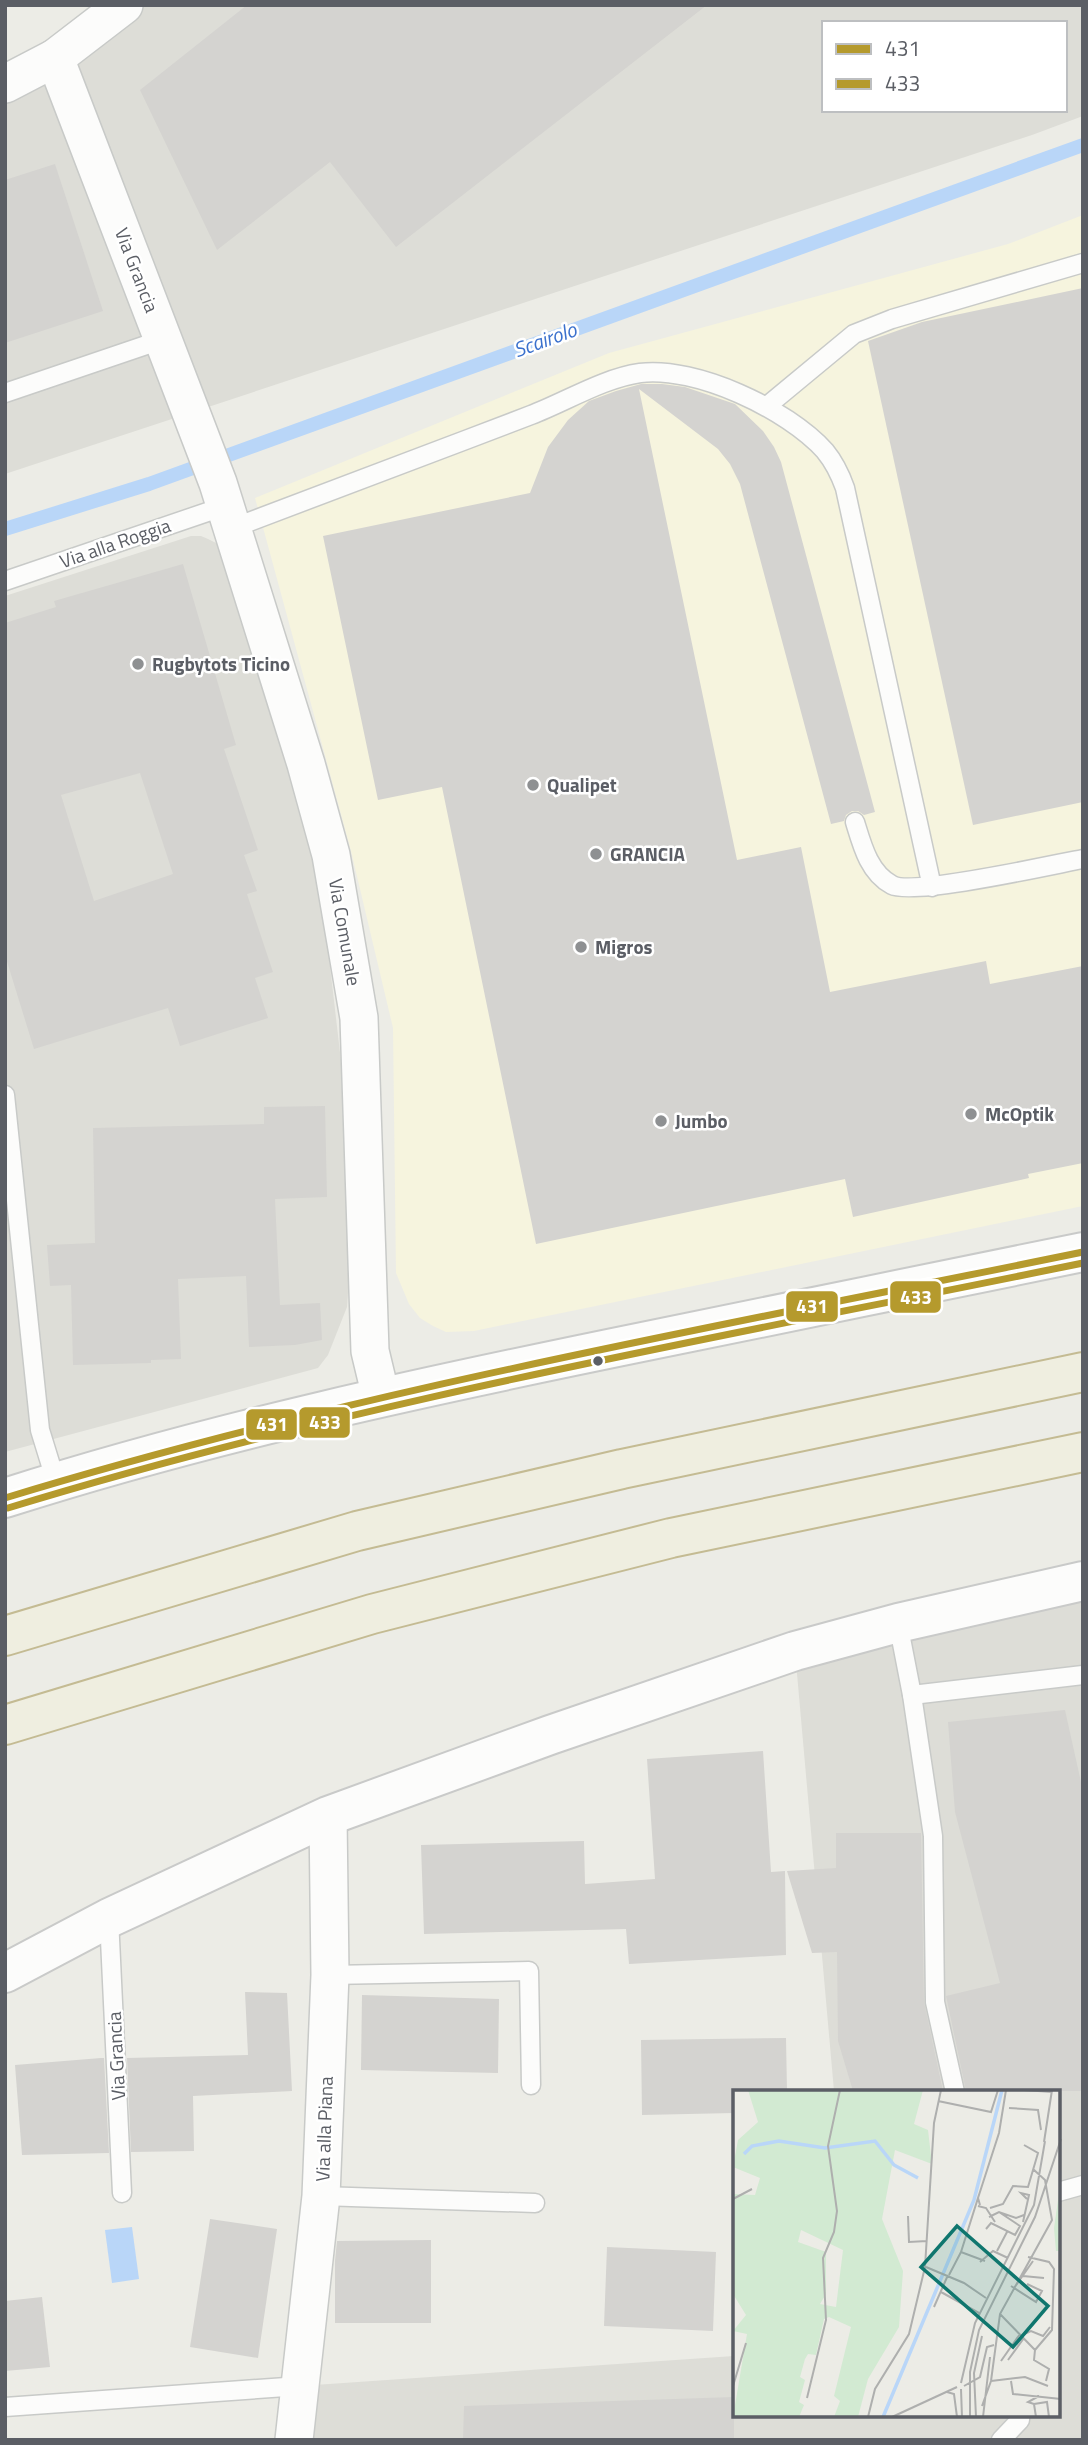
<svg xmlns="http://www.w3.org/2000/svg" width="1088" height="2445" viewBox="0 0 1088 2445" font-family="'Titillium Web',sans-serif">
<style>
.commercial{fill:#f6f4de}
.industrial{fill:#ddddd7;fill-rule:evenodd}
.water{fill:#b9d6f8}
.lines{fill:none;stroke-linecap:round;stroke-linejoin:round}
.stream{stroke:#b9d6f8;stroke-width:14}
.building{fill:#d4d3d0;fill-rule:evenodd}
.lane-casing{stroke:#c8cac8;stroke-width:21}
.street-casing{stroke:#c8cac8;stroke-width:40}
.secondary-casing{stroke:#c9cac9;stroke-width:42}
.highway-casing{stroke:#c4bb93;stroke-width:42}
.lane{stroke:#fcfcfb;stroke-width:18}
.street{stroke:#fcfcfb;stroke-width:37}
.secondary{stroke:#fcfcfb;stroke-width:38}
.highway{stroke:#efeee0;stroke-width:38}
.bus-1-casing{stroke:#fff;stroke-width:12}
.bus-2-casing{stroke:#fff;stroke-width:12}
.bus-1{stroke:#b59a2d;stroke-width:7}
.bus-2{stroke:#b59a2d;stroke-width:7}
.poi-dot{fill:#8e9092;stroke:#fff;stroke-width:2.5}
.bus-dot{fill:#5b5e65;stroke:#fff;stroke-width:2.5}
.labels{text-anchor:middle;stroke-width:5;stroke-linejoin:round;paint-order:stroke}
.street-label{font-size:19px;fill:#5b5e65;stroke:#fff}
.poi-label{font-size:19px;font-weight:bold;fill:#5b5e65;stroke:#fff;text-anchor:start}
.water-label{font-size:21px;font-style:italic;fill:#3b71cd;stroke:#fff}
.inset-river{fill:none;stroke:#b9d6f8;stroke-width:3.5}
.inset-road{fill:none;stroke:#aeafae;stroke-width:2}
.view{fill:#0f766e;fill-opacity:0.15;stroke:#0f766e;stroke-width:3.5}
.inset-edge{fill:none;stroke:#5b5e65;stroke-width:3.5}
.line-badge{stroke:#fff;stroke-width:2.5}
.badge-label{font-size:19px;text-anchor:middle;font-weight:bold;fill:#fff}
</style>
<rect width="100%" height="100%" fill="#ecece6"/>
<path class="commercial" d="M1083,215v991l-609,125 -28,1 -13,-6 -13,-8 -11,-14 -13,-31 -3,-245 -42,-177 -96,-353 354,-145 399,-109z"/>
<g class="industrial">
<path d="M124,5h959v111l-51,19 -1027,339v-390zM824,23h241v87h-241z"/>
<path d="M191,536h10l7,3 8,4 7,10 95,310 23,198 8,219 -2,27 -19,48 -10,13 -313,84v-856z"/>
<path d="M1083,1581v859h-789l6,-54 434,-30v59h324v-323l-224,-1 -39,-440z"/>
</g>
<path class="water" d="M132,2227l7,52 -27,4 -7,-53z"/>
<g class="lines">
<path class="stream" d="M5,529l144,-45 934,-339"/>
</g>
<g class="building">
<path d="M247,5h460l-311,242 -66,-85 -113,88 -77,-160z"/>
<path d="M55,164l48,147 -98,32v-163z"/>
<path d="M1083,288v514l-110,23 -105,-484 54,-19z"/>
<path d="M641,384h21l23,3 50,17 28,27 11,16 7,15 94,350 -11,3 -6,-4h-6l-6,4 -2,6 -13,3 -91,-340 -10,-20 -12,-15 -79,-60 98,471 64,-13 29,145 156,-31 4,23 93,-18v197l-55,11 1,4 -176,39 -8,-38 -309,65 -94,-457 -64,13 -55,-264 207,-43 18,-46 20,-27 21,-19 27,-10z"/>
<path d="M183,564l53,181 -12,4 34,101 -14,5 13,36 -10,3 26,78 -18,6 13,40 -88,28 -12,-38 -134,41 -29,-94v-332l51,-16 -2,-6zM140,773l33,101 -79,27 -33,-106z"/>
<path d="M325,1106l2,91 -52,2 5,106 40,-2 2,37 -27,5 -46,2 -3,-71 -68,3 3,80 -30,1v3l-78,2 -2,-80 -21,1 -3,-41 48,-2 -2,-115 171,-4v-17z"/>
<path d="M1065,1710l18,81v300h-117l-20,-95 54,-13 -45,-171 -7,-90z"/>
<path d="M763,1751l8,121 14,-1 1,84 -157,9 -3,-35 -202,5 -3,-89 163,-4 1,43 70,-5 -8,-120z"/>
<path d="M836,1833h85l3,169 19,89h-90l-15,-50 -1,-89 -25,1 -25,-82 49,-3z"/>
<path d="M245,1992l42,1 5,98 -99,5 1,55 -63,1 -4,-94 121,-3z"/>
<path d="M362,1995l137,4 -1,74 -137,-3z"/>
<path d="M786,2038l1,53h-53v22l-92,2 -1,-75z"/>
<path d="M101,2058h3l5,95 -87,2 -7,-90z"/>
<path d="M210,2219l67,10 -19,129 -68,-11z"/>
<path d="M431,2240v83h-96v-62l2,-20z"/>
<path d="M607,2247l109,5 -3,79 -109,-5z"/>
<path d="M42,2297l8,70 -45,4v-70z"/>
<path d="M734,2397v43h-271l1,-34z"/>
</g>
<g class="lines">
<defs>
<g id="lane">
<path d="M5,393l159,-54"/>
<path d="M767,406l87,-72 38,-15 191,-56"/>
<path d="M233,528c100,-38 199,-75 298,-113 34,-13 73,-37 109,-42 56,-7 147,36 185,78 9,11 15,23 20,37l87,399"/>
<path d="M5,581l220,-75"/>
<path d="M855,822c7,23 14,51 37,63 21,11 159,-20 191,-26"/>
<path d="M5,1095l35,335 16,52"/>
<path d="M898,1623l14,72 21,141 2,166 20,90"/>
<path d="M912,1695l171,-20"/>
<path d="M109,1918l13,275"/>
<path d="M330,1975l199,-4 2,114"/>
<path d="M1058,2192l25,-7"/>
<path d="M321,2196l214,7"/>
<path d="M5,2407l295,-21"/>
<path d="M1001,2440l19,-20v-5"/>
</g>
<g id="street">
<path d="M55,58l163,425 88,281 25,91 28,163 11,333 11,46"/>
<path d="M5,84l50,-26 69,-53"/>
<path d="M294,2440l27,-244 9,-221 -2,-159"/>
</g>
<g id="secondary">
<path d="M5,1498c210,-67 426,-113 642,-157 145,-30 291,-59 436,-89"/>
<path d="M5,1973l104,-55 219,-102 222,-81 245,-84 103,-28 185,-42"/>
</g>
<g id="highway">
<path d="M5,1636l352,-105 265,-62 461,-97"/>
<path d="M5,1725l367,-111 299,-76 412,-86"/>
</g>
</defs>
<use href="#lane" class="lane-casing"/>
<use href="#street" class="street-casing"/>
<use href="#secondary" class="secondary-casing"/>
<use href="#highway" class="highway-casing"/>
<use href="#lane" class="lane"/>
<use href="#street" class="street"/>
<use href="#secondary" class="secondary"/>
<use href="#highway" class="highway"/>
<defs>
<path id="bus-1" d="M5,1498c353,-108 717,-172 1078,-246"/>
<path id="bus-2" d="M8,1508c352,-108 715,-171 1075,-245"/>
</defs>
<use href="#bus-1" class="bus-1-casing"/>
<use href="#bus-2" class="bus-2-casing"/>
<use href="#bus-1" class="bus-1"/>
<use href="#bus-2" class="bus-2"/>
</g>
<g class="poi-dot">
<circle cx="138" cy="664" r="7"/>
<circle cx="533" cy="785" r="7"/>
<circle cx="596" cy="854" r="7"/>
<circle cx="581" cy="947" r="7"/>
<circle cx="971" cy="1114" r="7"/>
<circle cx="661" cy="1121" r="7"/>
</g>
<circle class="bus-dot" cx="598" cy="1361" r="6"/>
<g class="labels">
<g class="street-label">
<text transform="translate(137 270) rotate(69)" y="7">Via Grancia</text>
<text transform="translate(115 543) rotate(-19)" y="7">Via alla Roggia</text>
<text transform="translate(345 932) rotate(80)" y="7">Via Comunale</text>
<text transform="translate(116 2056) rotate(-93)" y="7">Via Grancia</text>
<text transform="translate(324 2129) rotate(-88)" y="7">Via alla Piana</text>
</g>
<g class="poi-label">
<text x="152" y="671">Rugbytots Ticino</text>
<text x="547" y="792">Qualipet</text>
<text x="610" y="861">GRANCIA</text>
<text x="595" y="954">Migros</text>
<text x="985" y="1121">McOptik</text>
<text x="675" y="1128">Jumbo</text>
</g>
<g class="water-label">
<text transform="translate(545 340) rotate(-20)" y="7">Scairolo</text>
</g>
</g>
<g transform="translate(733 2090)">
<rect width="327" height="327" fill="#ecece6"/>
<path d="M15,0h175l-9,34 14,6 4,34 -37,-14 -13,69 21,52 -4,56 -31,52 -10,38h-24l6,-16 -6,-5 17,-69 -22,-10 -5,2 -8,36 -8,-1 -3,5 -5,18 5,3 -6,22 5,3 -5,12h-66l14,-83 -14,-3 13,-16 -13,-21v-100l22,1 5,-17 -27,-11 5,-27 20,-18zM68,140l42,20 -7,57 -16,-3 6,-10v-42l-28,-10zM327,96v65h-4l-2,-23z" fill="#d2ead2" fill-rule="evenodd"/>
<path class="inset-river" d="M11,64l8,-8 27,-5 46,7 50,-7 19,24 24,13M150,327l91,-217 28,-110"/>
<path class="inset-road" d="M291,0l28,2M205,11l53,11 7,-22M276,18l29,2 3,20M311,52l8,-52M245,108l21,-65 7,-43M0,109l19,-10M245,116l8,2 9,14M257,118l13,-4 10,-18 15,1 10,-34 -14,-8M175,126l1,26 18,-1M256,127l10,-5 17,6 8,-3M290,132l6,-27 -8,-2 6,6M253,139l5,-6 24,12 5,-9 -21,-14M264,161l10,-19M228,162l17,-54 2,7M295,167l21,5 5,7 -2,61 -17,20M247,172l13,-11 15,7M193,177l38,16 22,15M216,185l12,-23 24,9M290,186l21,2M278,196l25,16 6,-11 -15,-7M281,198l19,-27M208,202l38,21M201,217l14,-32M267,224l35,36M289,245l9,-4 12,5 7,-9M302,260l-1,10 15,9 -3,12M275,270l16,-22M268,271l19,-27M258,291l34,-4 23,9M278,291l2,13 48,5M228,293l14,-60 59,-118 11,-64M0,296l13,-43M231,296l16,-9 7,-30 7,-2M228,299l1,28M214,302l7,2 3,23M74,308l19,-78 -3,-62 11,-26 3,-21 -9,-65 12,-56M301,314l13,-2 2,15M249,316l9,-25 9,-67 52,-94 -7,-40 -12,-11M135,327l7,-28 34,-55 16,-67 9,-144 7,-33M159,327l65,-30M237,327v-45l9,-42 56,-113 26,-78M243,327l-2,-44 8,-37M250,327l7,-60M303,327l-2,-13 -6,-2 11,-6"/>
<path class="view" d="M224,136l91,80 -35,41 -92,-80z"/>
<rect width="327" height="327" class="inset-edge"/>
</g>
<g class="line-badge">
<rect x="889" y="1280" width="53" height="34" rx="7" fill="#b59a2d"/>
<rect x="785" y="1290" width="54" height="33" rx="7" fill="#b59a2d"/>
<rect x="298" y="1406" width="53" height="33" rx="7" fill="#b59a2d"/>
<rect x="245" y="1408" width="53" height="33" rx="7" fill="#b59a2d"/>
</g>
<g class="badge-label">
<text x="916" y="1304">433</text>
<text x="812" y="1313">431</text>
<text x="325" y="1429">433</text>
<text x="272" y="1431">431</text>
</g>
<rect width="1088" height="2445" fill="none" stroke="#5b5e65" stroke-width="14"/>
<rect x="822" y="21" width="245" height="91" fill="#ffffff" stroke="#bdbfc1" stroke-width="2"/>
<rect x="836" y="44" width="35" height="10" fill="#b59a2d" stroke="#bdbfc1" stroke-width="2"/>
<text x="885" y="56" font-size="21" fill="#5b5e65">431</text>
<rect x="836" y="79" width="35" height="10" fill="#b59a2d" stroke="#bdbfc1" stroke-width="2"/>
<text x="885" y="91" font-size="21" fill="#5b5e65">433</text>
</svg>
